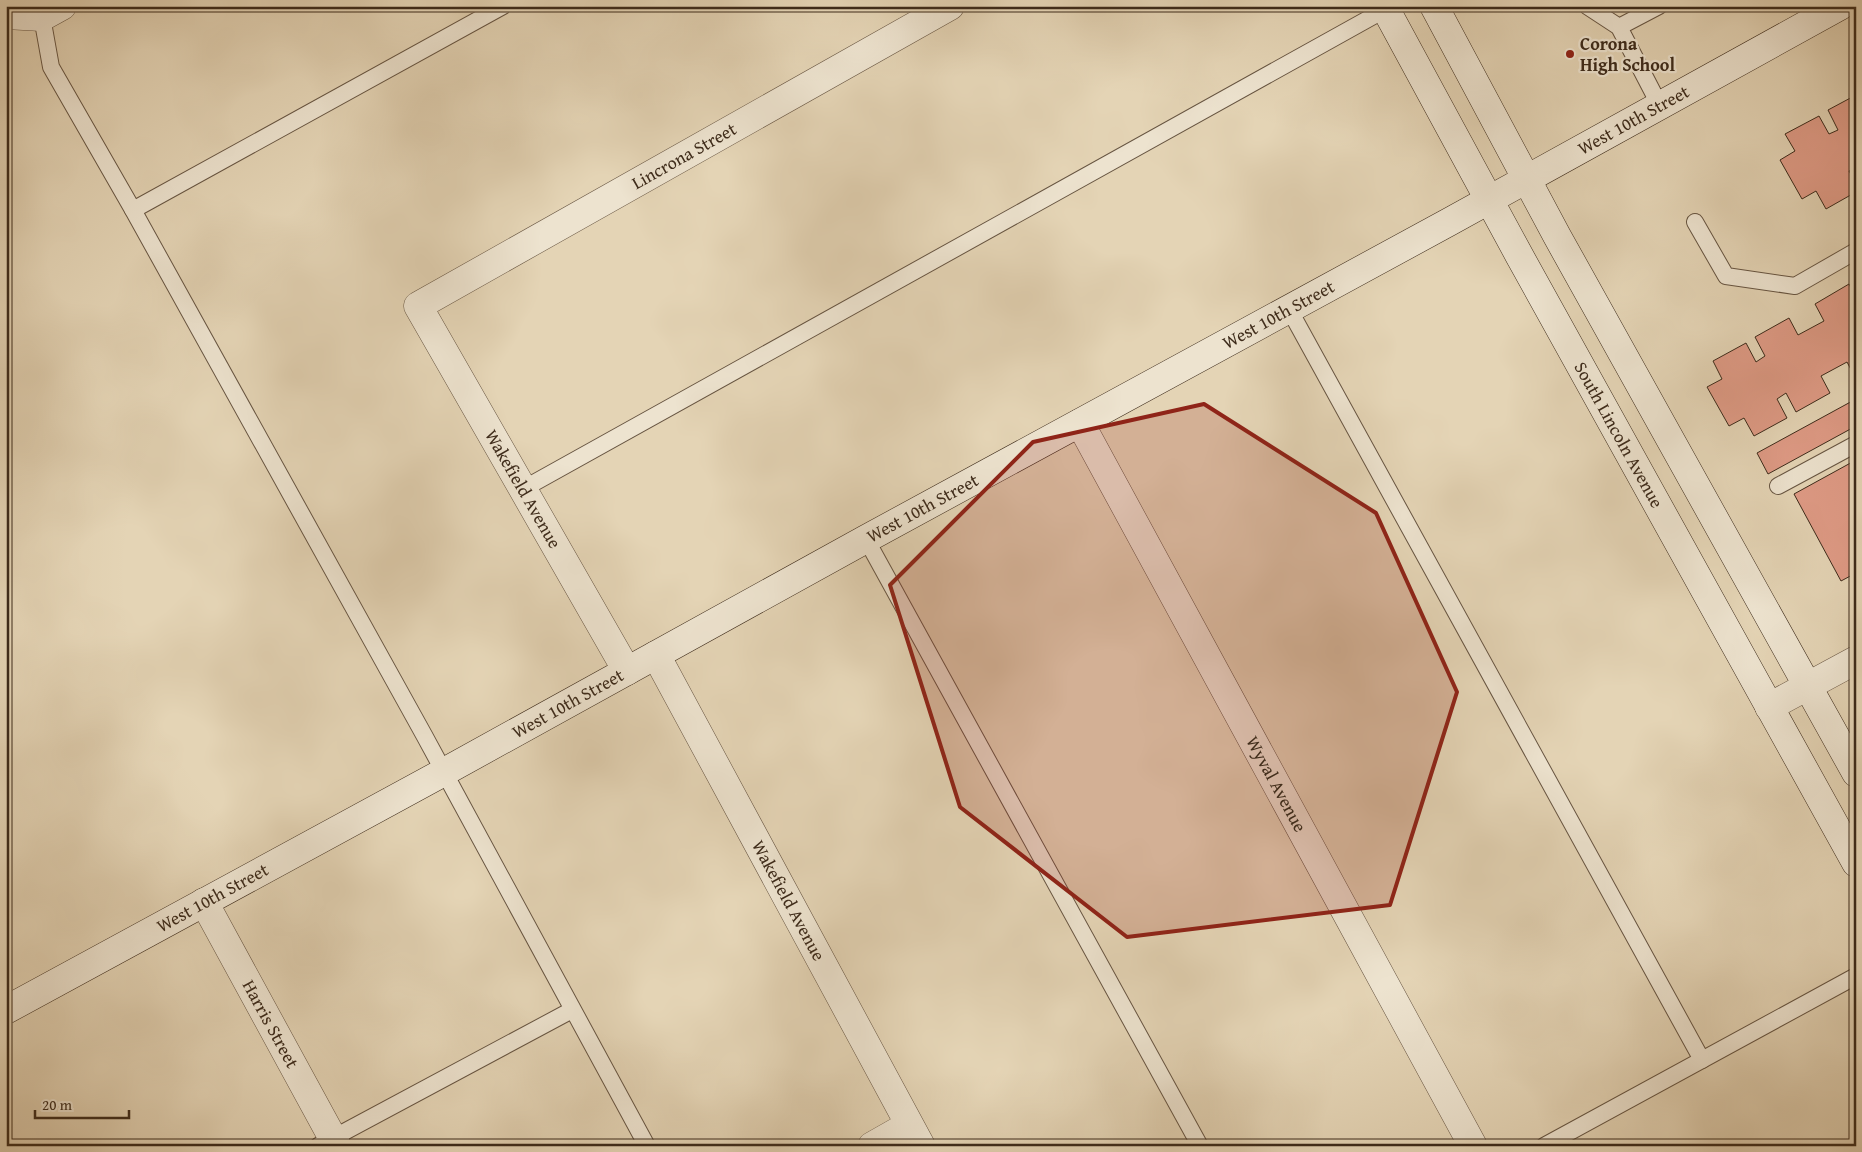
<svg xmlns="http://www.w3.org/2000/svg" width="1862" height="1152" viewBox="0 0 1862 1152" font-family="'Gentium Book Plus',serif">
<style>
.building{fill:#df9b86;stroke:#3d2b1b}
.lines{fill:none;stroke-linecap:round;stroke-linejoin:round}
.lane-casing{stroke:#675542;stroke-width:18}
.street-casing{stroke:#675542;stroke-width:29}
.secondary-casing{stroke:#3d2b1b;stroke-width:29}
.lane{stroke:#ede3cf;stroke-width:16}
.street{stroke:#ede3cf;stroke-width:28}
.secondary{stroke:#ede3cf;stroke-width:28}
.marked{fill:#8f2418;fill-opacity:0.2;stroke:#8f2418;stroke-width:4;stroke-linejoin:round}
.poi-dot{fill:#8f2418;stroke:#ede3cf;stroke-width:2}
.labels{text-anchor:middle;stroke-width:4.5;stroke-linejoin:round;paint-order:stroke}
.poi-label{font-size:18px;font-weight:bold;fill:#3d2b1b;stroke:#ede3cf;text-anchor:start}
.street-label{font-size:18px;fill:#3d2b1b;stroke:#ede3cf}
</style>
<rect width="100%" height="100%" fill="#e4d4b5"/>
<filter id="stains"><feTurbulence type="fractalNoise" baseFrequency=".004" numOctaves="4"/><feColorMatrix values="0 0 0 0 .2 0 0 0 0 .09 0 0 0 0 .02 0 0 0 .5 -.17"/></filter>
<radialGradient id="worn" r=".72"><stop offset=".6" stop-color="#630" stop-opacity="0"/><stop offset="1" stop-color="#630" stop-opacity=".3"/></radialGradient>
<g class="building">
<path d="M1856,95v73l-7,3 7,12v9l-30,17 -10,-18 -14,8 -22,-39 15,-9 -10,-17 34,-18 10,18 9,-4 -10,-20z"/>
<path d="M1849,284l7,13v82l-9,-17 -26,14 9,17 -34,19 -10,-19 -9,6 10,19 -33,18 -10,-18 -15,8 -22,-39 15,-8 -9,-18 33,-18 10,19 9,-6 -10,-19 34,-19 9,17 26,-14 -9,-17z"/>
<path d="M1856,399v27l-88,48 -11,-21z"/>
<path d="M1856,460v113l-15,8 -47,-87z"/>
</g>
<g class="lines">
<defs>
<g id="lane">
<path d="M1587,6l32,21 41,79"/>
<path d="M42,17l9,50 82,143 291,525 223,411"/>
<path d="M1619,27l40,-21"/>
<path d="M133,210l370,-204"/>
<path d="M1695,222l31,54 69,10 61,-35"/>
<path d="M1289,309l413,751"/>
<path d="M1778,486l78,-42"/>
<path d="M523,489l863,-480"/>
<path d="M866,539l334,607"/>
<path d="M318,1146l254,-136"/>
<path d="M1544,1146l312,-170"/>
</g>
<g id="street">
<path d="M6,15l36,2 20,-11"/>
<path id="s1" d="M1080,423l393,723"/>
<path id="s2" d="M656,655l265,491"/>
<path id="s3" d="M627,671l-209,-365 532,-300"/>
<path d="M1769,707l87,-47"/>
<path id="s4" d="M204,902l133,244"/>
<path d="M872,1146l37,-21"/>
</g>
<g id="secondary">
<path id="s5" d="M1384,6l135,249 337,608"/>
<path d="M1434,6l123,230 299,537"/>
<path id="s6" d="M6,1010l438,-238 422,-233 583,-317 391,-216"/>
</g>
</defs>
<use href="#lane" class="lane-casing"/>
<use href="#street" class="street-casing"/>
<use href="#secondary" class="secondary-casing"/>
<use href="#lane" class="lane"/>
<use href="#street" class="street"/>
<use href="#secondary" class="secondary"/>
</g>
<path class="marked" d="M1204,404l172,109 81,179 -67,213 -263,32 -167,-130 -70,-222 143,-143z"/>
<circle class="poi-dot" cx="1570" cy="54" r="5"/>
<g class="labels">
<g class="poi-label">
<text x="1580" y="50">Corona<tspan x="1580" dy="21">High School</tspan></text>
</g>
<g class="street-label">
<text dy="6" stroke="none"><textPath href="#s6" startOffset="1855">West 10th Street</textPath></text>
<text dy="6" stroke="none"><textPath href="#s3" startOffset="726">Lincrona Street</textPath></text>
<text dy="6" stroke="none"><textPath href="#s6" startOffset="1450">West 10th Street</textPath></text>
<text dy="6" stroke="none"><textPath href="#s5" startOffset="489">South Lincoln Avenue</textPath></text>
<text transform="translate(523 489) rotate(60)" y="6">Wakefield Avenue</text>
<text dy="6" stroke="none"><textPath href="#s6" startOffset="1045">West 10th Street</textPath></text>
<text dy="6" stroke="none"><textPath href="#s6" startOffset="640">West 10th Street</textPath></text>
<text dy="6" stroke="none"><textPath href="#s1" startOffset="411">Wyval Avenue</textPath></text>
<text dy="6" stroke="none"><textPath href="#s6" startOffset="235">West 10th Street</textPath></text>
<text dy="6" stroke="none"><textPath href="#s2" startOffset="279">Wakefield Avenue</textPath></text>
<text dy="6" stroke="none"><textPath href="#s4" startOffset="139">Harris Street</textPath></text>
</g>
</g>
<rect width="1862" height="1152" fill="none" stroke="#e4d4b5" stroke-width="25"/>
<rect x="8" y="8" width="1847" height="1137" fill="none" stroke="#3d2b1b" stroke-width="2.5"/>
<rect x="12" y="12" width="1837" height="1127" fill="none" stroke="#3d2b1b"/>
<path d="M35 1110v8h94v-8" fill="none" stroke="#3d2b1b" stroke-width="2.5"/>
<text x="42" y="1110" font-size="15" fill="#3d2b1b" stroke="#ede3cf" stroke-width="4" paint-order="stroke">20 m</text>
<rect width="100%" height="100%" filter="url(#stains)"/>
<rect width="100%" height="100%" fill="url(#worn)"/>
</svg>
